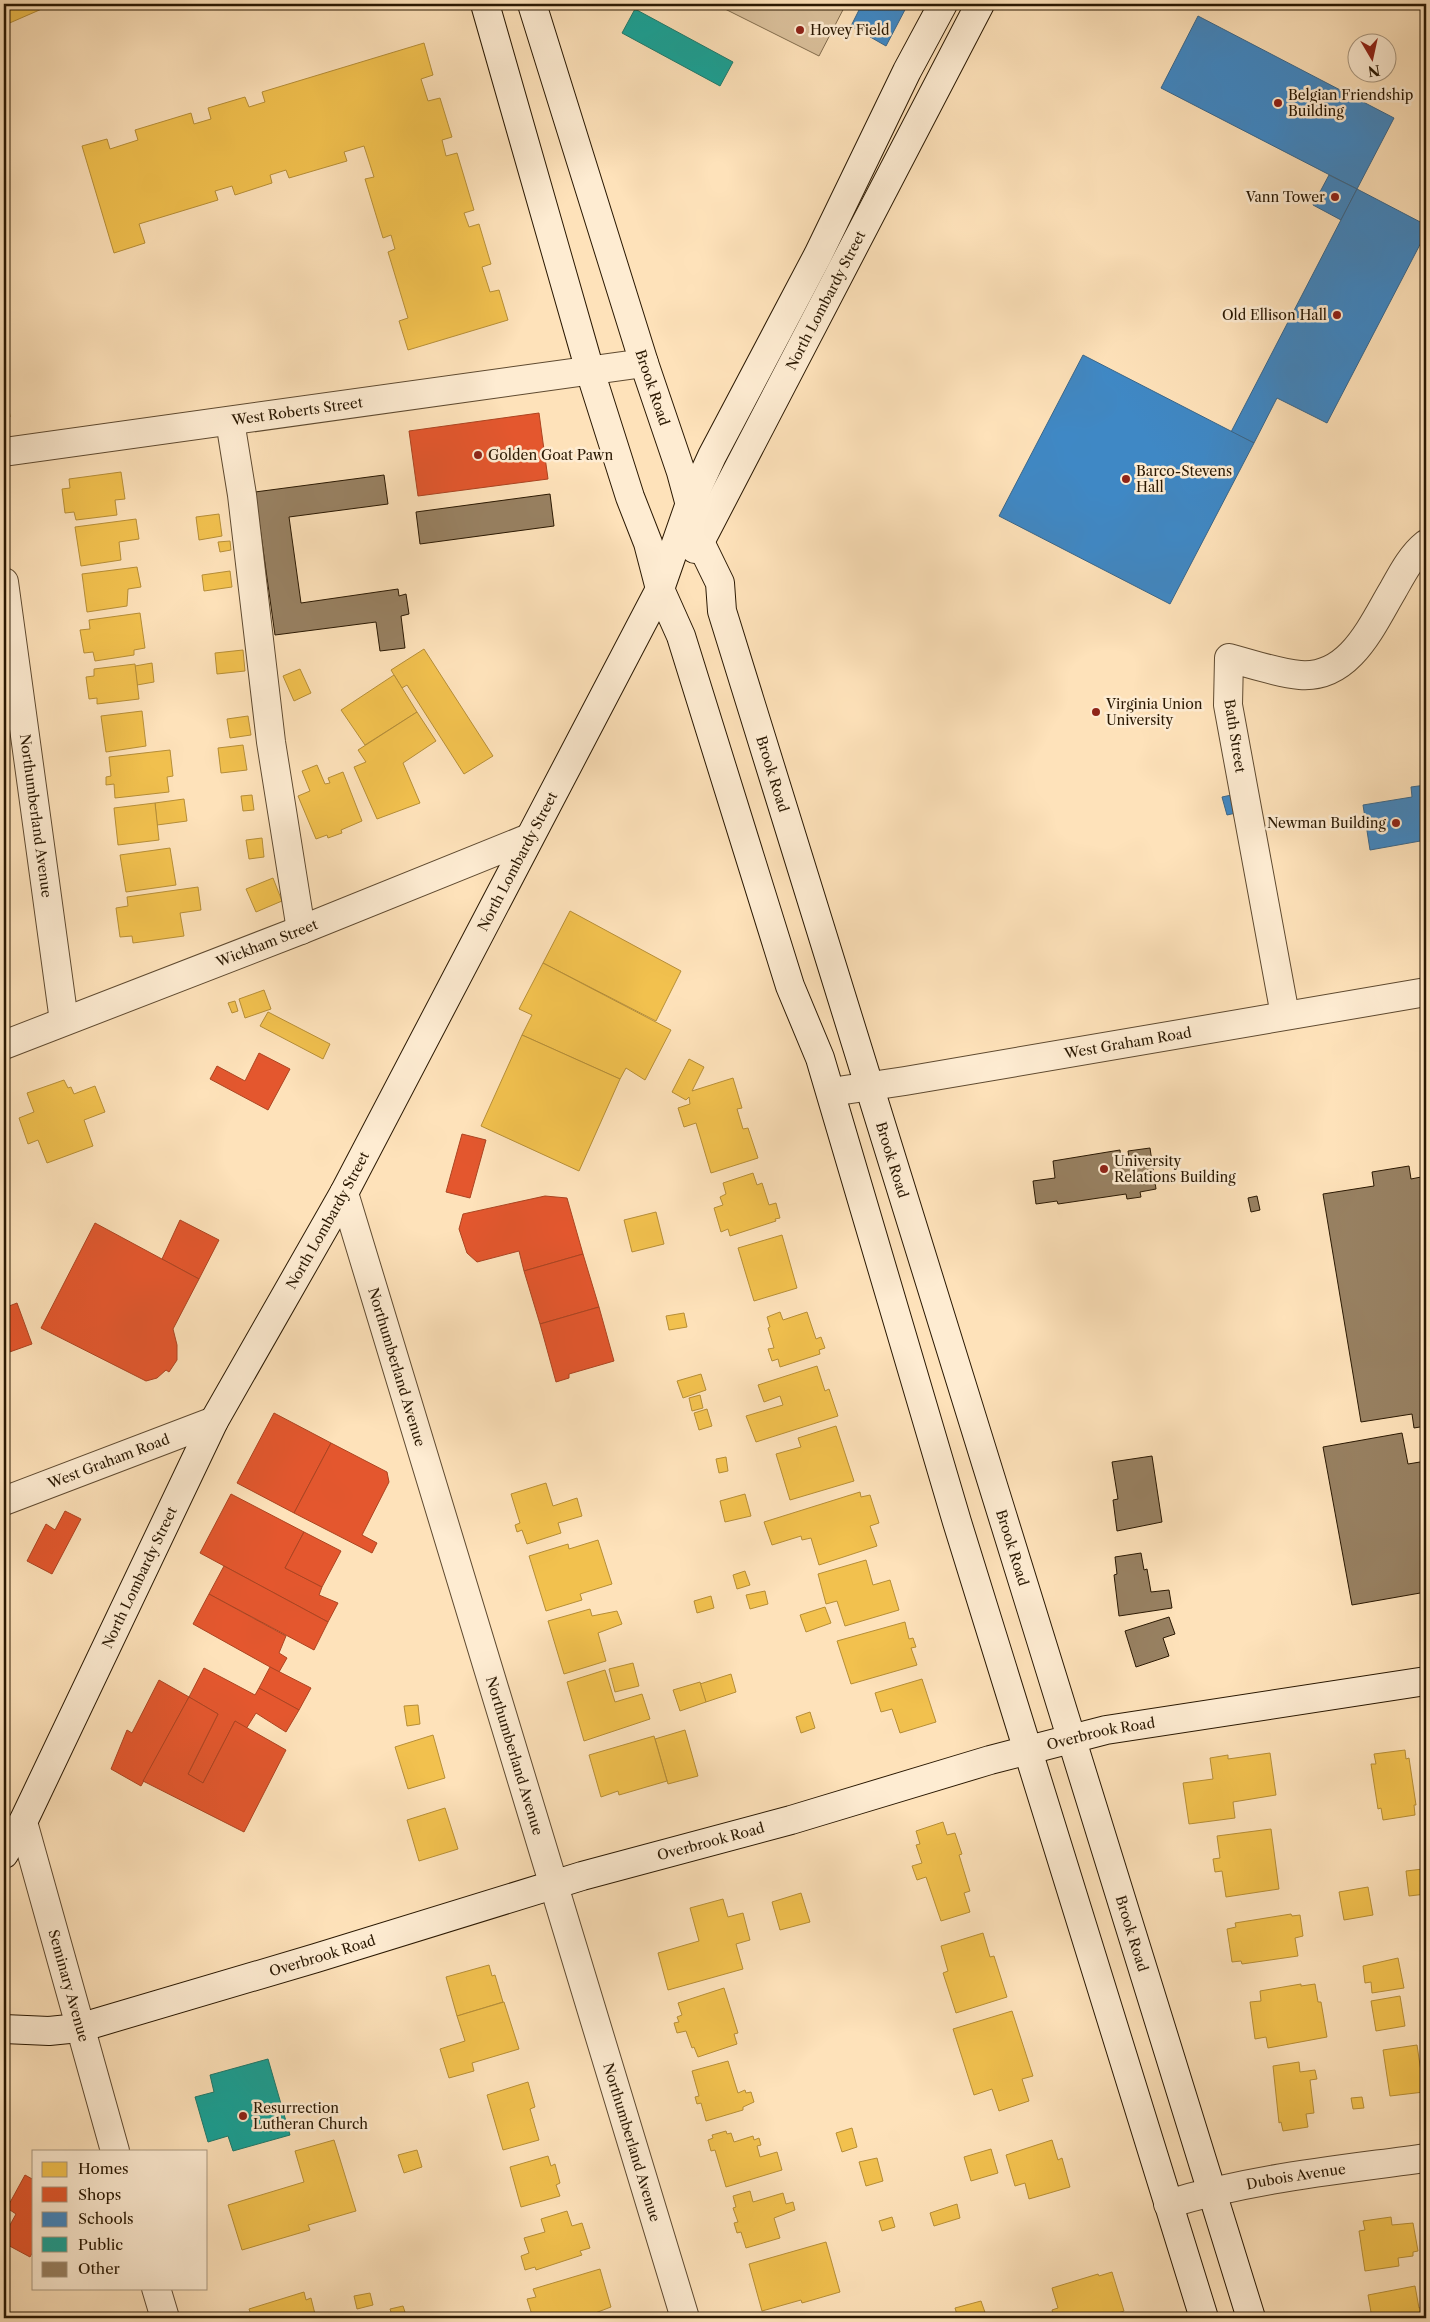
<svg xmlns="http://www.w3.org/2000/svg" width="1430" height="2322" viewBox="0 0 1430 2322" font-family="'Libre Caslon Text',serif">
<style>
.green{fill:#dac09b;stroke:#826c4e}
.homes{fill:#f2c14e;stroke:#b68e37}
.shops{fill:#e4572e;stroke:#ac4421}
.schools{fill:#3f88c5;stroke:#39668a}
.public{fill:#17a398;stroke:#1d796b}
.building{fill:#988162;stroke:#2a1802}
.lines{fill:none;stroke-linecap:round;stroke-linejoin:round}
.street-casing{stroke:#5f4a30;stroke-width:30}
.secondary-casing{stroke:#2a1802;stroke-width:30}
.street{stroke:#feecd2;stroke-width:28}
.secondary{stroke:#feecd2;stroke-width:28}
.poi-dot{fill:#8f2418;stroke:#feecd2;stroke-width:2}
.labels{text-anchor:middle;stroke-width:5;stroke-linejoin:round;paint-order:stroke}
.poi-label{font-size:14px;fill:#2a1802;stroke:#feecd2;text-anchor:start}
.street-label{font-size:14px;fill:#2a1802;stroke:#feecd2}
</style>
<rect width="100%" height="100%" fill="#fee2ba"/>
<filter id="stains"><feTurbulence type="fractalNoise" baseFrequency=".004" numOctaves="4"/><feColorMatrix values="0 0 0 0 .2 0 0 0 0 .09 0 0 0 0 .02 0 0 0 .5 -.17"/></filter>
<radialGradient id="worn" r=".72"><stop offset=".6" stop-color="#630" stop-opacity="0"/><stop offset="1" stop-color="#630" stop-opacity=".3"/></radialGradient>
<path class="green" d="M715,4h131l-27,52z"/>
<g class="homes">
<path d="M4,4h38l2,4 -39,17z"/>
<path d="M424,43l9,32 -12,4 7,22 12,-3 12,39 -10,3 4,16 11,-3 17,57 -10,3 5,14 10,-3 12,40 -9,3 8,25 9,-2 9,30 -100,30 -9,-29 9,-3 -20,-66 7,-3 -4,-14 -8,3 -18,-59 9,-2 -10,-31 -20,6 3,9 -58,17 -3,-8 -16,5 2,8 -37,12 -3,-9 -17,5 3,9 -79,24 6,19 -31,10 -32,-107 25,-7 3,10 28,-9 -3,-10 56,-17 3,11 17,-5 -3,-11 37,-11 4,10 16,-5 -3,-10z"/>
<path d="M4,393h3l3,24h-6z"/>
<path d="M121,472l4,27 -10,1 2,15 -41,5 -2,-8 -9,1 -3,-24 8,-1 -1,-9z"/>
<path d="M219,514l3,22 -23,4 -3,-23z"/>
<path d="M136,519l3,20 -20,3 2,18 -40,6 -6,-39z"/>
<path d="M230,541l1,9 -11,2 -2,-10z"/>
<path d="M137,567l4,20 -13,2 -1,17 -40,6 -5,-38z"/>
<path d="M230,571l2,16 -28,4 -2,-16z"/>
<path d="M140,613l5,35 -11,2v5l-39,6 -2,-9 -9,1 -4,-23 10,-1 -1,-9z"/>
<path d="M424,649l69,107 -29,18 -57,-89 -5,3 -11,-18z"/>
<path d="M243,650l2,21 -28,3 -2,-21z"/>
<path d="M152,663l2,19 -17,3 -2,-19z"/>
<path d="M135,664l4,35 -42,5v-6l-8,1 -3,-22 8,-1v-7z"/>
<path d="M300,669l11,24 -17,8 -11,-25z"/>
<path d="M394,675l23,37 -52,33 -24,-35z"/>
<path d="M142,711l4,35 -40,6 -5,-36z"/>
<path d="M417,712l19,29 -33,22 17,40 -43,16 -23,-52 12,-5 -8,-12z"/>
<path d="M248,716l3,19 -21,3 -3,-19z"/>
<path d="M243,745l4,25 -26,3 -3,-25z"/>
<path d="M170,750l3,26 -6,1 2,15 -54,6 -1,-14 -8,1v-8l5,-1 -2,-19z"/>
<path d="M317,765l8,19 5,-1 -2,-5 15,-6 19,49 -21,9 1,3 -14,5 -1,-3 -11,4 -18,-43 12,-5 -8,-20z"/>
<path d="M252,795l2,15 -11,1 -2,-15z"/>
<path d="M184,799l3,22 -30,4 -2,-22z"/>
<path d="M155,803l4,37 -41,5 -4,-37z"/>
<path d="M262,838l2,19 -15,2 -3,-19z"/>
<path d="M170,848l6,37 -50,7 -6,-37z"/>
<path d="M273,878l9,23 -26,11 -10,-23z"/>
<path d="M198,887l3,23 -21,3 4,23 -51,7 -1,-7 -12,1 -4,-29 12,-2 -1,-9z"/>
<path d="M570,911l111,60 -25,50 -113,-58z"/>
<path d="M543,963l128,67 -26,50 -19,-12 -6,11 -98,-44 10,-20 -13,-6z"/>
<path d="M264,990l7,19 -26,9 -6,-19z"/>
<path d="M235,1001l3,10 -6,2 -4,-10z"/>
<path d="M268,1012l62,32 -7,15 -63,-33z"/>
<path d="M522,1035l98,44 -41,92 -98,-45z"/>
<path d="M689,1059l15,8 -12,24 41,-13 9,30 -5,1 6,20 5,-1 10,30 -47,15 -15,-50 -12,4 -6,-19 12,-4 -1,-7 -3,3 -14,-8z"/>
<path d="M64,1080l4,8 3,-1 3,7 21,-8 10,26 -21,8 9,26 -46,17 -9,-23 -10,4 -9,-26 15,-6 -7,-19z"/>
<path d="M753,1173l4,12 5,-2 7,22 7,-2 4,15 -5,1 1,2 -46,15 -2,-7 -7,3 -7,-24 9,-3 -3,-8 6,-3 -3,-11z"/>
<path d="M656,1212l8,32 -32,8 -8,-32z"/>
<path d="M782,1235l15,53 -43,13 -16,-53z"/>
<path d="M780,1312l3,8 24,-8 9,27 5,-2 4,11 -6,2 1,4 -40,13 -2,-8 -6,2 -4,-12 6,-1 -6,-20 2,-1 -3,-10z"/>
<path d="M684,1313l3,14 -18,3 -3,-14z"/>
<path d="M817,1366l8,25 4,-2 9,27 -82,26 -10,-26 37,-11 -3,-9 -16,6 -6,-17z"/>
<path d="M701,1374l5,16 -23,8 -6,-17z"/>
<path d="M700,1395l3,13 -11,3 -3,-13z"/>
<path d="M707,1409l5,17 -13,4 -5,-17z"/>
<path d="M836,1426l18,55 -64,19 -14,-46 25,-7 -3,-9z"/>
<path d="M726,1457l2,14 -9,2 -3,-14z"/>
<path d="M546,1483l7,23 24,-8 5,18 -24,7 3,10 -34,11 -5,-14 -5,2 -2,-7 5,-2 -9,-29z"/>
<path d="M860,1492l1,5 9,-2 9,28 -9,3 7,20 -58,19 -8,-27 -9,2 -1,-4 -29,9 -8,-23z"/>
<path d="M745,1494l6,22 -26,6 -5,-21z"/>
<path d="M598,1540l14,44 -32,10 2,6 -36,11 -17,-55 39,-12 1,5z"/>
<path d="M866,1560l7,25 17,-5 9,30 -54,16 -8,-25 -11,3 -8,-30z"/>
<path d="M745,1571l5,14 -13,4 -4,-14z"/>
<path d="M765,1591l3,13 -18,5 -4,-14z"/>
<path d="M711,1596l3,12 -17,5 -3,-12z"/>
<path d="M825,1607l6,16 -25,9 -6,-17z"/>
<path d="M590,1609l2,7 25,-5 5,13 -24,9 8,28 -42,13 -16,-53z"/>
<path d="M905,1622l4,17 4,-1 3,9 -5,1 6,17 -66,19 -14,-43z"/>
<path d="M633,1663l6,23 -24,6 -6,-23z"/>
<path d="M605,1670l10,32 27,-8 8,25 -66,22 -17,-59z"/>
<path d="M731,1674l5,18 -30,10 -6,-18z"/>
<path d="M922,1679l14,43 -36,11 -8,-24 -11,3 -6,-19z"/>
<path d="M700,1682l6,20 -26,9 -7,-21z"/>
<path d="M418,1705l2,19 -13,2 -3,-20z"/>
<path d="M810,1712l5,16 -14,5 -5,-16z"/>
<path d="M685,1730l13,46 -30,8 -13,-45z"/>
<path d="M433,1735l12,43 -37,11 -13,-42z"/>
<path d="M654,1736l13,45 -48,14 -1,-4 -17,6 -12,-42z"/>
<path d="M1405,1750l1,9 3,-1 7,47h-2l1,10 -32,5 -2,-12 -3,1 -7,-45h5l-2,-10z"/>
<path d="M1270,1753l6,42 -43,7 2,16 -46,6 -6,-41 30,-4 -3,-21 18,-3v4z"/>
<path d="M445,1808l13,41 -39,12 -12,-41z"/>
<path d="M943,1822l4,13 8,-2 7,21 -3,1 11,36 -6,2 6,19 -29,9 -15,-44 -9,3 -5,-14 10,-3 -6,-18 4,-1 -4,-13z"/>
<path d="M1271,1829l8,60 -53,8 -4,-26 -7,1 -2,-13 7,-1 -3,-22z"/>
<path d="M1423,1869l3,25 -17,2 -3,-25z"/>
<path d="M1368,1887l5,28 -29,5 -5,-28z"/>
<path d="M801,1893l9,29 -30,8 -8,-28z"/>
<path d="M723,1899l5,18 15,-4 7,27 -14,4 7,25 -75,21 -10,-37 41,-12 -9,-33z"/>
<path d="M1291,1914l1,2 8,-1 3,21 -8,2 3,18 -56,8 -1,-3 -9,1 -5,-33 9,-2 -1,-4z"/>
<path d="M983,1933l7,24 4,-1 13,41 -51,16 -13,-40 5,-2 -7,-25z"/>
<path d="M1398,1958l6,30 -32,5 -1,-11 -6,1 -2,-17z"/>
<path d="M489,1965l3,11 3,-1 8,27 -46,14 -11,-39z"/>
<path d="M1301,1984v2l14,-2 3,18h3l6,35 -59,11 -2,-11 -11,2 -5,-37 11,-1 -1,-10z"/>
<path d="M724,1988l14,45 -4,1 3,10 -39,13 -4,-10 -2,1 -6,-17 -9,2 -3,-10 5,-1 -2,-5 5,-2 -4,-12z"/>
<path d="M1400,1996l5,30 -29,5 -5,-30z"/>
<path d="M504,2002l15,47 -47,14 2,8 -25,7 -9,-29 25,-8 -8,-25z"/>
<path d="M1012,2011l21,65 -11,3 7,22 -30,10 -7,-22 -18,6 -21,-66z"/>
<path d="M1417,2045l7,47 -34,4 -7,-46z"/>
<path d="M728,2061l10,32 7,-3 1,3 5,-1 3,10 -11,5v3l-37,11 -5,-18 -4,1 -2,-7 4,-1 -7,-25z"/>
<path d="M1299,2062l1,10 15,-2 2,9 -7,1 4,33 -8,1 2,13 -25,4 -2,-9 -2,1 -6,-57z"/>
<path d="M528,2082l7,25 -5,2 9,31 -36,10 -16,-55z"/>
<path d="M1362,2097l2,11 -11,1 -2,-11z"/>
<path d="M852,2128l5,19 -15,5 -6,-19z"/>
<path d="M726,2131l1,3 4,-1 3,9 19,-6 1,4 5,-2 2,7 -4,1 3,11 17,-5 5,18 -56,17 -11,-37 -4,1 -3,-11 5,-2 -1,-3z"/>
<path d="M334,2140l22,71 -48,14 2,5 -68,20 -14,-45 76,-23 -9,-31z"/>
<path d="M1052,2140l6,20 4,-2 8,29 -41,12 -4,-16 -10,3 -9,-31z"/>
<path d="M991,2149l7,24 -27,8 -7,-24z"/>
<path d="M417,2150l5,17 -18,6 -6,-18z"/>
<path d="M548,2156l3,10 4,-2 5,19 -4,2 4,11 -39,11 -11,-40z"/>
<path d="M877,2158l6,23 -17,5 -7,-24z"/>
<path d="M750,2191l3,11 30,-9 3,11 7,-2 2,8 -21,8 6,20 -34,10 -5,-16 -4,1 -3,-10 4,-1 -5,-14 3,-1 -3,-11z"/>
<path d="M957,2204l3,14 -26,8 -4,-13z"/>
<path d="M567,2211l5,15 10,-3 8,25 -10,3 2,4 -46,15 -1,-3 -10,3 -4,-14 8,-3 -5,-15 21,-6 -4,-13z"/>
<path d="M892,2217l3,10 -13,4 -3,-10z"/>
<path d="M1391,2217l1,8 21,-2 5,28 -5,1v4l-15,2 1,8 -34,5 -6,-40 6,-1 -2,-9z"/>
<path d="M826,2242l14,50 -38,11 -1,-3 -39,11 -13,-47z"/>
<path d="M600,2269l11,38 -29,11h-49l-6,-19 9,-2 -3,-8z"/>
<path d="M1112,2272l12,39 -12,4v3h-58l-2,-8 6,-2 -6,-20 46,-14 1,2z"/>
<path d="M1415,2286l4,22 7,-1v11h-54l-4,-23z"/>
<path d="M304,2292l2,8 5,-2 5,20h-64l-3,-9z"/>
<path d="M370,2293l3,12 -16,4 -3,-13z"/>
<path d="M981,2301l6,17h-29l-3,-10z"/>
<path d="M403,2306l3,9 -13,3 -3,-9z"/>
</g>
<g class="shops">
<path d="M539,413l9,66 -130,17 -9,-65z"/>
<path d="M259,1053l31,16 -22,41 -58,-31 7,-13 28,15z"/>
<path d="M462,1134l24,6 -16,58 -24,-6z"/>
<path d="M545,1196l22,2 16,56 -59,17 -5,-20 -42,11 -10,-9 -8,-24 4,-15z"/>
<path d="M180,1220l39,20 -20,39 -37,-20z"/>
<path d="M95,1223l104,56 -26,50 4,16v15l-8,12 -3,-2 -9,8 -11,3 -105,-53z"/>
<path d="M583,1254l16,53 -59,17 -16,-53z"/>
<path d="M17,1303l15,41 -28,10v-46z"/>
<path d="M599,1307l15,54 -45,13v4l-13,4 -16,-58z"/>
<path d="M274,1413l57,30 -37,70 -57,-30z"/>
<path d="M331,1443l56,29 2,10 -27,53 15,8 -5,10 -78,-40z"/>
<path d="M231,1494l73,38 -19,36 37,19 -3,8 19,8 -10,19 -128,-69z"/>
<path d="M65,1511l16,8 -29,55 -25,-13 19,-37 9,6z"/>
<path d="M304,1532l37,19 -19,36 -37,-19z"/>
<path d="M224,1566l104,56 -14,28 -105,-56z"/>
<path d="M209,1594l77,42 -7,17 8,5 -8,14 -86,-48z"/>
<path d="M270,1667l41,21 -12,22 -40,-22z"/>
<path d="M204,1668l51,27 4,-7 40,22 -13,22 -30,-19 -10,16 -11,-8 -32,62 -15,-9 30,-60 -29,-17z"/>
<path d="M159,1680l30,17 -48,89 -30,-17 16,-39 5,3z"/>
<path d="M189,1697l29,17 -30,60 15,9 32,-62 51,29 -42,82 -101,-51z"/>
<path d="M25,2175l9,5v70l-4,7 -26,-14v-7l12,-22 -9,-6z"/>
</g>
<g class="schools">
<path d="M862,4h46l-22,42 -35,-20z"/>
<path d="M1198,16l196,102 -37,71 -196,-101z"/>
<path d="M1329,175l28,14 -16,31 -28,-15z"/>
<path d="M1357,189l69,36v8l-99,190 -50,-25 -23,45 -23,-11z"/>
<path d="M1083,355l171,88 -84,161 -171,-88z"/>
<path d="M1426,785v55l-56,10 -7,-45 49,-8 -1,-10z"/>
<path d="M1241,793l4,18 -18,4 -5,-18z"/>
</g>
<g class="public">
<path d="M635,9l98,53 -13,24 -98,-53z"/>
<path d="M268,2059l22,76 -57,16 -5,-15 -20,6 -13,-45 19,-5 -4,-17z"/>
</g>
<g class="building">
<path d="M384,475l4,29 -99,13 12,86 97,-14 1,7 7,-2 3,20 -8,2 4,32 -25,3 -4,-29 -101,13 -20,-143z"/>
<path d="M550,494l4,32 -134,18 -4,-32z"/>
<path d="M1150,1148l6,41 -16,3 1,5 -14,2 -1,-5 -68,10 -1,-3 -21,3 -3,-23 22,-3 -2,-17 67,-11 1,9 8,-1 -1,-7z"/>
<path d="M1409,1166l2,13 15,-3v250l-12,2 -2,-14 -51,8 -38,-228 51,-8 -2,-14z"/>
<path d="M1257,1196l3,14 -9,2 -3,-14z"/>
<path d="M1402,1433l6,31 18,-3v131l-74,13 -29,-158z"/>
<path d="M1152,1456l10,66 -45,9 -4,-31 5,-1 -6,-37z"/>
<path d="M1141,1553l3,17 3,-1 4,23 18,-2 3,18 -53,8 -5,-41 3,-1 -2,-17z"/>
<path d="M1169,1617l6,17 -12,4 6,18 -33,11 -11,-36z"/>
</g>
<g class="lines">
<defs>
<g id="street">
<path d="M230,421l12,74 29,247 30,188"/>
<path id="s1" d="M4,452l640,-89"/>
<path id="s2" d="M4,582l60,439"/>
<path d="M1285,1015l-57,-310 1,-47c23,6 48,15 71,17 50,4 72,-50 93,-85 9,-16 18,-34 33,-46"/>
<path id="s3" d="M4,1045l297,-115 228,-92"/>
<path id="s4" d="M831,1092l74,-11 521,-89"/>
<path id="s5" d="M344,1193l341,1125"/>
<path id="s6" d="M4,1501l210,-80"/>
<path id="s7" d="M23,1822l92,329"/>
<path id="s8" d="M1168,2204c84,-26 172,-34 258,-46"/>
<path d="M156,2288l9,30"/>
</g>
<g id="secondary">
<path d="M485,4l105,367 40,126 18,46 12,46 21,47 109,350 30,72 137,464 247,796"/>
<path id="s9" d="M532,4l112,359 37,109 19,70 20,41 2,28 529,1707"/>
<path id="s10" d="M695,549l5,-7 280,-538"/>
<path id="s11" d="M4,1854l19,-32 191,-401 130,-228 316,-604 29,-83 23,-50 106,-201 89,-184 36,-67"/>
<path id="s12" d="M4,2029l45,2 30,-3 237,-70 266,-82 209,-56 199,-60 116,-30 320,-49"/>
</g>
</defs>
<use href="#street" class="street-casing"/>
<use href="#secondary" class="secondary-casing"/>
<use href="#street" class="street"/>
<use href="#secondary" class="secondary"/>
</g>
<g class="poi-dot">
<circle cx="800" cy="30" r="5"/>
<circle cx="1278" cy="103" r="5"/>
<circle cx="1335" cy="197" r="5"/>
<circle cx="1337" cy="315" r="5"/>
<circle cx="478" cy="455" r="5"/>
<circle cx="1126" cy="479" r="5"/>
<circle cx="1096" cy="712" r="5"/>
<circle cx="1396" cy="823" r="5"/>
<circle cx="1104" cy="1169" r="5"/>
<circle cx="243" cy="2116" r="5"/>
</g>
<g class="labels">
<g class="poi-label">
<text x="810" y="35">Hovey Field</text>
<text x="1288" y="100">Belgian Friendship<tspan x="1288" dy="16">Building</tspan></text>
<text x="1325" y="202" text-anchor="end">Vann Tower</text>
<text x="1327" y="320" text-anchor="end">Old Ellison Hall</text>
<text x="488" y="460">Golden Goat Pawn</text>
<text x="1136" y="476">Barco-Stevens<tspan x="1136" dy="16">Hall</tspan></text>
<text x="1106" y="709">Virginia Union<tspan x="1106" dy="16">University</tspan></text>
<text x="1386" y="828" text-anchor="end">Newman Building</text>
<text x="1114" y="1166">University<tspan x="1114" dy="16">Relations Building</tspan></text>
<text x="253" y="2113">Resurrection<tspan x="253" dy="16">Lutheran Church</tspan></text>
</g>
<g class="street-label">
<text dy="5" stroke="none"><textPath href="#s10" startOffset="281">North Lombardy Street</textPath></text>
<text dy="5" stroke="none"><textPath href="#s9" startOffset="402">Brook Road</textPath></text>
<text dy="5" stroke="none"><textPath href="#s1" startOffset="296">West Roberts Street</textPath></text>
<text transform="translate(1235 736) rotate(81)" y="5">Bath Street</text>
<text dy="5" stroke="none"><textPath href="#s9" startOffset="808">Brook Road</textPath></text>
<text dy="5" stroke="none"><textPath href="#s2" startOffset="236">Northumberland Avenue</textPath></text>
<text dy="5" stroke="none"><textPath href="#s11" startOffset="1118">North Lombardy Street</textPath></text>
<text dy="5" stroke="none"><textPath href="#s3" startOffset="282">Wickham Street</textPath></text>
<text dy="5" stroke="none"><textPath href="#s4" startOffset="301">West Graham Road</textPath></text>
<text dy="5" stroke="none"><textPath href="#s9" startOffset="1212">Brook Road</textPath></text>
<text dy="5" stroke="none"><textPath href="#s11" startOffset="712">North Lombardy Street</textPath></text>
<text dy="5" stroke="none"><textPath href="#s5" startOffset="182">Northumberland Avenue</textPath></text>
<text dy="5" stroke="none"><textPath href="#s6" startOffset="112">West Graham Road</textPath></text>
<text dy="5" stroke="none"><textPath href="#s9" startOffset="1618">Brook Road</textPath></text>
<text dy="5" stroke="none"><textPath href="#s11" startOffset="308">North Lombardy Street</textPath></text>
<text dy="5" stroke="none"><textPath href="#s12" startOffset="1139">Overbrook Road</textPath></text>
<text dy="5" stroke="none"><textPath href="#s5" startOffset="588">Northumberland Avenue</textPath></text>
<text dy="5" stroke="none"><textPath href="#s12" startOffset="734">Overbrook Road</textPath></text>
<text dy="5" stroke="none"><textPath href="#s9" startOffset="2022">Brook Road</textPath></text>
<text dy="5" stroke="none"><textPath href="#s12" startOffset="329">Overbrook Road</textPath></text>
<text dy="5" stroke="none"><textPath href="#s7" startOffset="170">Seminary Avenue</textPath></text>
<text dy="5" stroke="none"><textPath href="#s5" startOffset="992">Northumberland Avenue</textPath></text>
<text dy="5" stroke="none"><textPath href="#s8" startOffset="131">Dubois Avenue</textPath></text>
</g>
</g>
<rect width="1430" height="2322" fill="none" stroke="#fee2ba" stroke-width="20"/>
<rect x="5" y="5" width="1420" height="2312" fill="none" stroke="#2a1802" stroke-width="2.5"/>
<rect x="10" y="10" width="1410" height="2302" fill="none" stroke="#2a1802"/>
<rect x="32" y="2150" width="175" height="140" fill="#feecd2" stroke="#a9977f"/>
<rect x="42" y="2162" width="25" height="15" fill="#f2c14e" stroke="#a9977f"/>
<text x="78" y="2174" font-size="15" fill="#2a1802">Homes</text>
<rect x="42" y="2187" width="25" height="15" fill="#e4572e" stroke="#a9977f"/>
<text x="78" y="2200" font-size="15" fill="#2a1802">Shops</text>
<rect x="42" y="2212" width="25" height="15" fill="#3f88c5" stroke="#a9977f"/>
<text x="78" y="2224" font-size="15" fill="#2a1802">Schools</text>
<rect x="42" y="2237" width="25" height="15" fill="#17a398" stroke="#a9977f"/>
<text x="78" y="2250" font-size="15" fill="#2a1802">Public</text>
<rect x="42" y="2262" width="25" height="15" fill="#988162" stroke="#a9977f"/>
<text x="78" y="2274" font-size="15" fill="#2a1802">Other</text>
<g transform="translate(1372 58) rotate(171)"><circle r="24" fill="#feecd2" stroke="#a9977f"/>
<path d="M0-4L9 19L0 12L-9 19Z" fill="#8f2418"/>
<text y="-8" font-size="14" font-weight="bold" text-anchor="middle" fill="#2a1802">N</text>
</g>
<rect width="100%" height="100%" filter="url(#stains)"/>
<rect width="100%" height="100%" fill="url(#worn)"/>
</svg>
